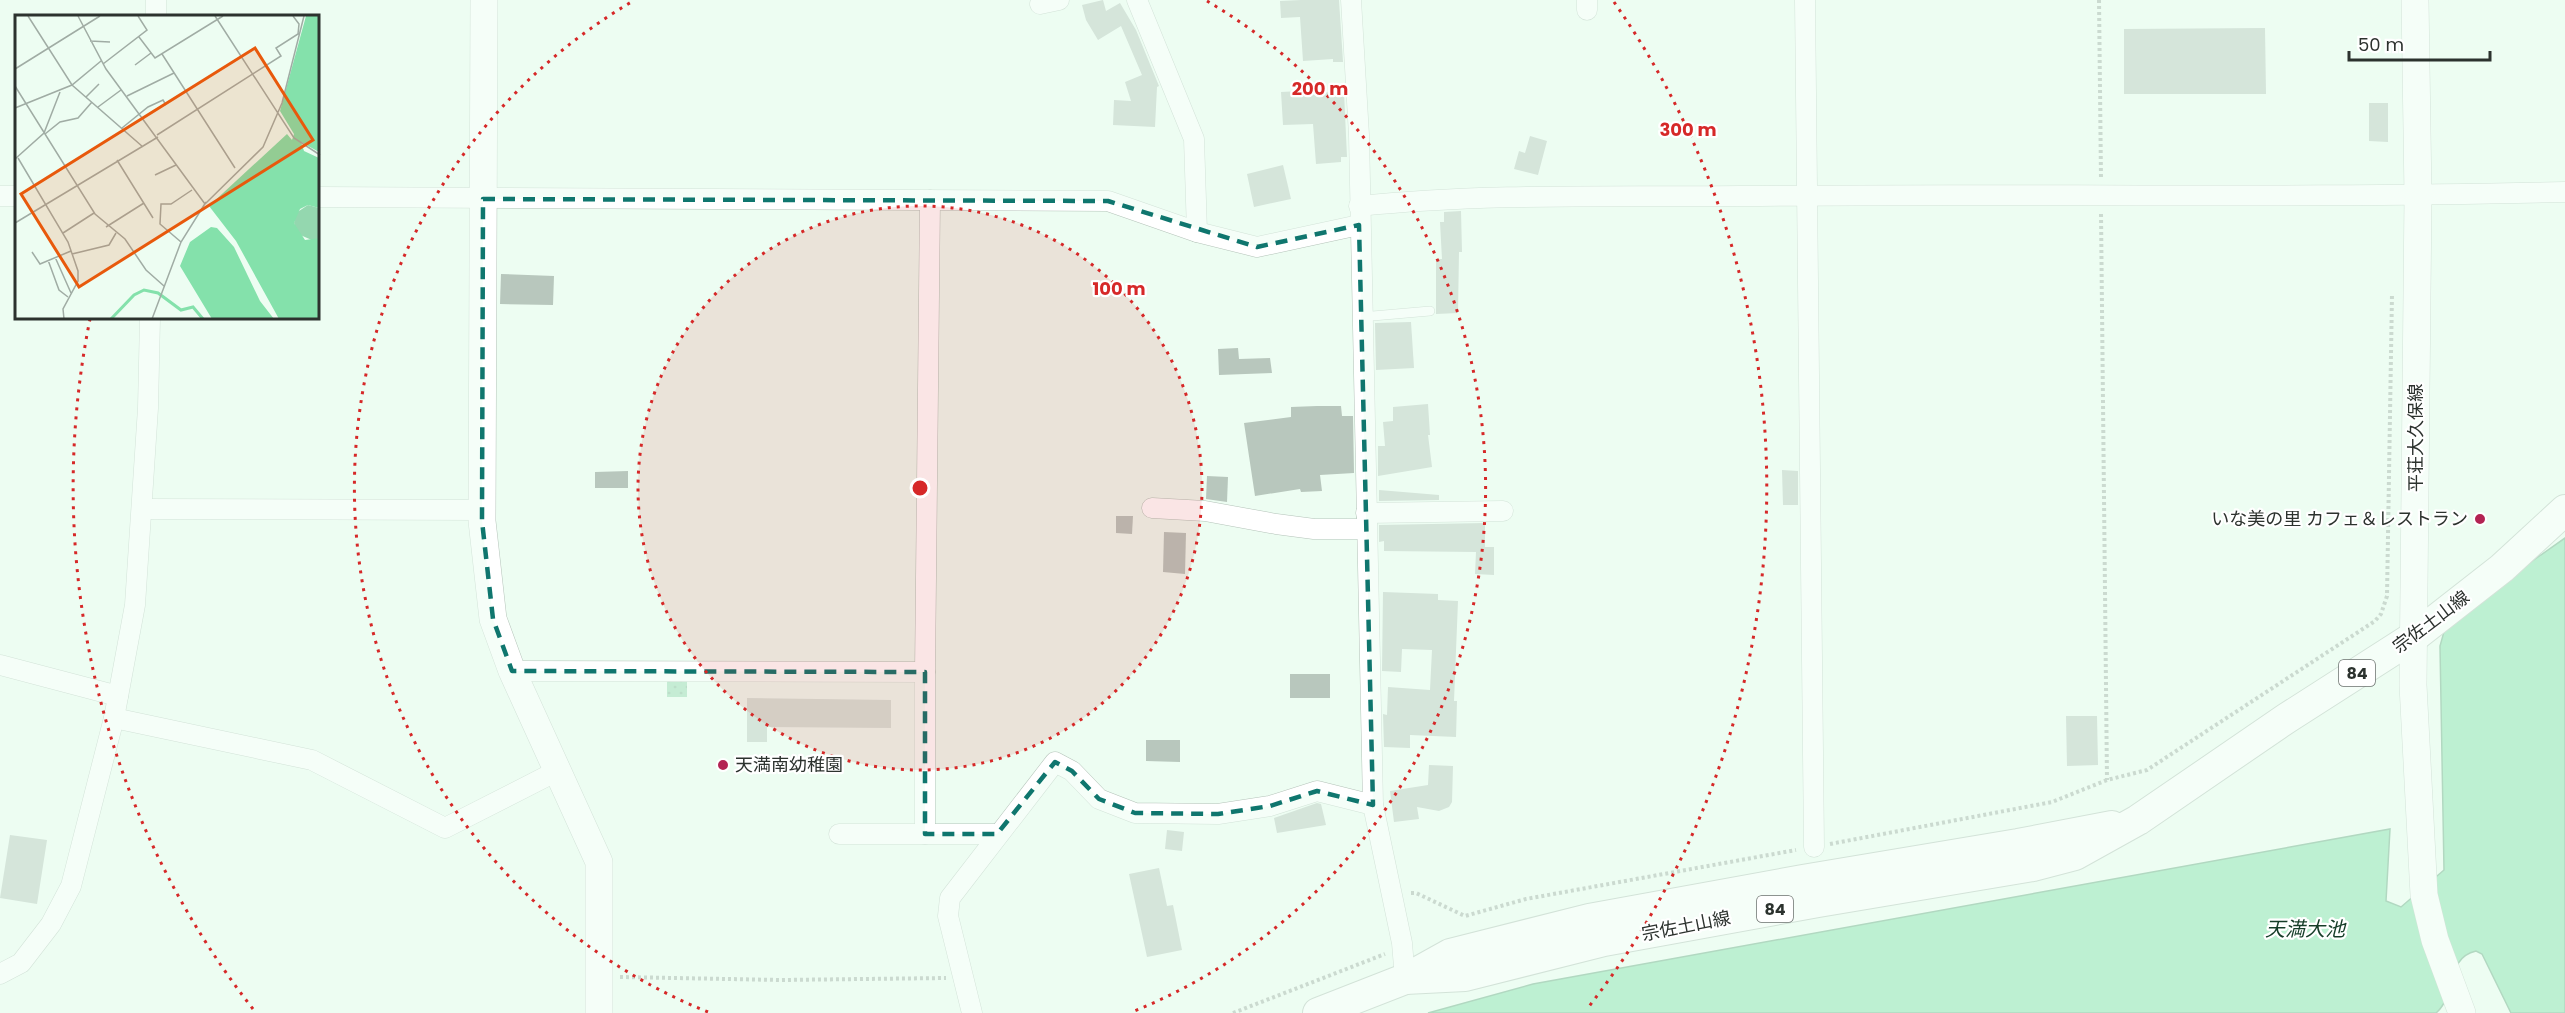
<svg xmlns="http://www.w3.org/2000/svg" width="2565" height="1013" viewBox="0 0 2565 1013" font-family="Poppins,'Noto Sans JP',sans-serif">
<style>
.grass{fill:url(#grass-dots)}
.water{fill:#84e1ab;stroke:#6aac86;stroke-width:1.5}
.building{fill:#b8c7bd}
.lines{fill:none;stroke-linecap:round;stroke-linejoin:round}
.lane-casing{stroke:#b4c3b9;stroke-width:10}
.street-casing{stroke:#b4c3b9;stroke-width:21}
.secondary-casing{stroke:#b4c3b9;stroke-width:28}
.primary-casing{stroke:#b4c3b9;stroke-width:32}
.path{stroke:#a3afa6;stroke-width:4;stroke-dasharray:3 3;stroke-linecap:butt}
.lane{stroke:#fff;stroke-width:9}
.street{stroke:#fff;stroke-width:20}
.secondary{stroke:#fff;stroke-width:27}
.primary{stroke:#fff;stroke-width:30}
.marked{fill:none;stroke:#0f766e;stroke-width:4.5;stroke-dasharray:12 8;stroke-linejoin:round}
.ring{fill:none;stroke:#d62828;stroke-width:3;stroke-dasharray:3 6}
.poi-dot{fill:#b32353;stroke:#fff;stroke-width:2}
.labels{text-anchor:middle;stroke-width:4.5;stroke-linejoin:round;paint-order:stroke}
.shield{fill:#fff;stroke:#6b706d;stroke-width:1.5}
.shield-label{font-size:16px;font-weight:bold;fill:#2c322e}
.street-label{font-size:18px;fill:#2c322e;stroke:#fff}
.poi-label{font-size:18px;fill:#2c322e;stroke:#fff;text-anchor:end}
.water-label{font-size:20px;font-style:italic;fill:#153d28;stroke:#fff}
.inset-river{fill:none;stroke:#84e1ab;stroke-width:3}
.inset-road{fill:none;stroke:#a0aca4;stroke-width:1.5}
.view{fill:#e8590c;fill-opacity:0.15;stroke:#e8590c;stroke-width:3}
.inset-edge{fill:none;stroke:#2c322e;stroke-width:3}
.centre{fill:#d62828;stroke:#fff;stroke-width:3}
.ring-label{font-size:18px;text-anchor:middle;font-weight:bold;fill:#d62828;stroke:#fff;stroke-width:4.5;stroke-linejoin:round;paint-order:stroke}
</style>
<defs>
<pattern id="grass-dots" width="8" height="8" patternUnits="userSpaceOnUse" patternTransform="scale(1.5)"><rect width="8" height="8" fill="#94d7af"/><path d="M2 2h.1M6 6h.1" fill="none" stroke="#80b997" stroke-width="1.8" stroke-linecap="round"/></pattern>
</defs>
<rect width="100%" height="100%" fill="#edfdf2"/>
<rect class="grass" x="667" y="676" width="20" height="21"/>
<path class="water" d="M2565,538v475h-54l-29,-59 -6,-3c-31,7 -19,44 -40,62h-1008l105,-29 857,-155 -4,72 15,6 43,-37 -4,-224 7,-25z"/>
<g class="building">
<path d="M1103,0l3,11 14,-8 16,27 23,56 -2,1 -2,40 -42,-2 1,-25 17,1 -6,-19 17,-7 -21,-49 -23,14 -12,-20 -4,-15z"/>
<path d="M1301,0h38l4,62h-10v-3l-30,2 -3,-44 -19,1 -1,-17z"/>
<path d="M2265,28l1,66h-142v-65z"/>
<path d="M1300,91v2l44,-1 3,65h-6v5l-25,2 -3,-40 -30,1 -2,-33z"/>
<path d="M2369,103h19v39l-19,-1z"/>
<path d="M1530,136l17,5 -9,34 -24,-6 5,-18 6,2z"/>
<path d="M1283,165l8,34 -37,8 -7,-33z"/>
<path d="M1461,211l1,41h-3l-1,61 -22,1v-55h6l-2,-37h4v-10z"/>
<path d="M501,274l53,2 -1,29 -53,-1z"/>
<path d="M1411,322l3,46 -38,2 -1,-47z"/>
<path d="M1238,348l1,11 31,-1 2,15 -53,2 -1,-26z"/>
<path d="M1428,404l2,31h-2l4,32 -54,9v-30h7l-2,-24 10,-1v-14z"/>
<path d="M1317,406h24l1,10h11l1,57 -34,2 2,16 -21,1 -1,-3 -45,7 -11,-73 47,-6v-10z"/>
<path d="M1782,470l16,1v34h-15z"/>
<path d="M628,471v17h-33v-16z"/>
<path d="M1207,476l21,1 -1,25 -21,-3z"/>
<path d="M1379,490l60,5v5l-60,1z"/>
<path d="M1116,516h17l-1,18 -16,-1z"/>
<path d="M1485,523v24h9v28l-19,-1 1,-22 -92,-1v-10l-5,1v-17z"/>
<path d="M1164,532l22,1 -1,41 -22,-2z"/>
<path d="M1383,592l55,2v6l20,1 -4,100h3l-1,36 -46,-2v13l-26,-1 -1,-33 4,1 1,-28 42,3 2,-40 -30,-1 -1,23 -19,-1z"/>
<rect x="1290" y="674" width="40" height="24"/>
<path d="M747,698l144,2v28l-124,-1v15h-20z"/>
<path d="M2066,716h31l1,49 -31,1z"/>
<path d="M1146,740h34v22l-34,-1z"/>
<path d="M1429,765l24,1 -1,36 -3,5 -10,4 -22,-4 2,12 -25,3 -4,-31 38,-6z"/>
<path d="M1317,803l4,1 5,21 -49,8 -3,-15z"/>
<path d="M1167,830l17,2 -2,19 -17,-2z"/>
<path d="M10,835l37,5 -10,64 -37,-6z"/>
<path d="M1159,868l8,38 6,-1 9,45 -35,7 -18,-83z"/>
</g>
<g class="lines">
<defs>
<path id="lane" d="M1361,317l69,-6"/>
<g id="street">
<path d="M156,0v16"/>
<path d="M1137,0l57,139 3,93"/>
<path d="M1351,0l8,135 14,670 29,138 3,36"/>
<path d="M1805,0l9,847"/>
<path d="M1040,4l19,-4"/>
<path d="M1587,10v-10"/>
<path d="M0,196h16"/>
<path d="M318,197l790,4 89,31 60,15 102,-22"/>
<path d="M1359,206c127,-13 255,-9 382,-10 275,-3 549,3 824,-4"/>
<path d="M1152,508l53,3 71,13 38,5h52"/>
<path d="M142,509l340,1"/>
<path d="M1366,513l137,-2"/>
<path d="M0,665l118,31"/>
<path d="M512,671l413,1"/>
<path d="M114,718l198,42 133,68 112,-57"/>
<path d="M839,834h158"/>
<path d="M925,834v-162l5,-472"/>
<path d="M0,974l21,-11 30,-39 20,-38 43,-168 21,-113 13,-197 2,-90"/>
<path d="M972,1013l-24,-97 2,-18 105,-136 17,9 27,28 36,14 83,1 52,-8 47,-15 56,14"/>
</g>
<g id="secondary">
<path d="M484,0l-2,521 11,98 19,52 87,191v151"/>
<path d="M2415,0l3,196 -5,489 11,210 11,45 27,73"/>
</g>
<g id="primary">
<path d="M1405,979l60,-3 139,-35 214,-39 215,-36 42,-11 63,-35 149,-102 128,-82 87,-68 63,-58"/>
<path d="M1318,1013l87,-34 45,-25 139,-35 214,-39 215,-36 94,-18"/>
</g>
</defs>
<use href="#lane" class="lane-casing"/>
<use href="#street" class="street-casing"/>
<use href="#secondary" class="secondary-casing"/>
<use href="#primary" class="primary-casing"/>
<g class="path">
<path d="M2099,0l2,179"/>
<path d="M2101,214l6,566"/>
<path d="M1830,844l222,-42 55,-22 40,-10 228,-149 6,-7 6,-18 5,-302"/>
<path d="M1411,893h5l49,23 61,-17 270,-49"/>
<path d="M620,977l161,3 165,-2"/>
<path d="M1233,1013l152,-59"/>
</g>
<use href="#lane" class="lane"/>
<use href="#street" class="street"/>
<use href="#secondary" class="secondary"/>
<use href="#primary" class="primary"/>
</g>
<path d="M0 0H2565V1013H0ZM483,199l625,2 149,46 102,-22 14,580 -56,-14 -47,15 -52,8 -83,-1 -36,-14 -27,-28 -17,-9 -58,72h-72v-162l-413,-1 -19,-52 -11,-98z" fill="#edfdf2" fill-opacity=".55" fill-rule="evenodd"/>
<path class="marked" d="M483,199l625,2 149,46 102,-22 14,580 -56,-14 -47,15 -52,8 -83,-1 -36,-14 -27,-28 -17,-9 -58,72h-72v-162l-413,-1 -19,-52 -11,-98z"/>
<circle cx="920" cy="488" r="282" fill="#d62828" fill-opacity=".12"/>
<g class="ring">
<circle cx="920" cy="488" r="282"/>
<path d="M708 1012A565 565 0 0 1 633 1M1207 1A565 565 0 0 1 1132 1012"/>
<path d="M253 1009A847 847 0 0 1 90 319M1614 2A847 847 0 0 1 1587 1009"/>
</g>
<g class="poi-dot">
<circle cx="2480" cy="519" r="6"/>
<circle cx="723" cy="765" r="6"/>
</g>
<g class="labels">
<g class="shield">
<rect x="2339" y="660" width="36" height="26" rx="4.5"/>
<rect x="1757" y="896" width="36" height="26" rx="4.5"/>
</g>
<g class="shield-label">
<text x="2357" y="679">84</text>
<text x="1775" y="915">84</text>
</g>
<g class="street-label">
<text transform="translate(2416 438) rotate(-90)" y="6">平荘大久保線</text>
<text transform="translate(2431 622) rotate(-37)" y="6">宗佐土山線</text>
<text transform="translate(1686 926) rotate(-11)" y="6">宗佐土山線</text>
</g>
<g class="poi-label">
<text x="2468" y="525">いな美の里 カフェ＆レストラン</text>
<text x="735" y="771" text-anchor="start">天満南幼稚園</text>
</g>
<g class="water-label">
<text x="2305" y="936">天満大池</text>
</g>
</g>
<g transform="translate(15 15)">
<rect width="304" height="304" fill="#edfdf2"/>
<path d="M293,190l11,3v30l-5,3 -16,-7 -4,-11 2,-10z" fill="#94d7af"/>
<path d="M291,1h13v136l-18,-10 3,9 15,7v50l-11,-3 -8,4 -6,14 11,17 14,-2v81h-40l-43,-78 -27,-35 78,-72 5,6 2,-6 -14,-23zM196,212l6,1 17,19 26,54 14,18h-62l-32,-53 10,-24z" fill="#84e1ab"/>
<path class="inset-river" d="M96,304l23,-24 10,-5 14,3 23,17 12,-3 10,12"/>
<path class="inset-road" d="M13,1l44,69 71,62M63,1l28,53 99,135M200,1l79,122 26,17M124,22l16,21 68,-42M75,26l20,1M147,39l73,114M88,49l44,-34 -9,-14M120,50l16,-12M0,54l85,-53M0,71l80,128 30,25 21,31 18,16M112,81l47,-23M71,82l13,-13M83,92l23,-17M0,93l57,-23 29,-24M107,113l26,-21 15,-7 3,5M30,119l15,-12 18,-4 14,-16M142,120l124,-79 -5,-8 22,-14 1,-10 -6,-8M3,143l50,84 10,29v10l-15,28 1,10M0,144l29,-26 16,-41M102,145l36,58M140,160l21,-10M190,189l58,-57 19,-44 22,-87M0,208l143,-86M91,212l38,-24M48,218l31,-20M166,227l-21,-18 1,-20h10l21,-14M17,237l8,12 31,-13M57,239l37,-9 7,-12M40,242l16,36M33,245l11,30 9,7M137,304l29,-77 25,-40"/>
<path class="view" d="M240,33l58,92 -234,147 -58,-93z"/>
<rect width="304" height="304" class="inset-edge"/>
</g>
<circle cx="920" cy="488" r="9" class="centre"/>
<g class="ring-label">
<text x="1320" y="95">200 m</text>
<text x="1688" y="136">300 m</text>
<text x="1119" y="295">100 m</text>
</g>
<path d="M2349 51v9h141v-9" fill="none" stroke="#2c322e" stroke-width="3"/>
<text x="2358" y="51" font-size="18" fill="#2c322e" stroke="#ffffff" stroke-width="4.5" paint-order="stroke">50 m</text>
</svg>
